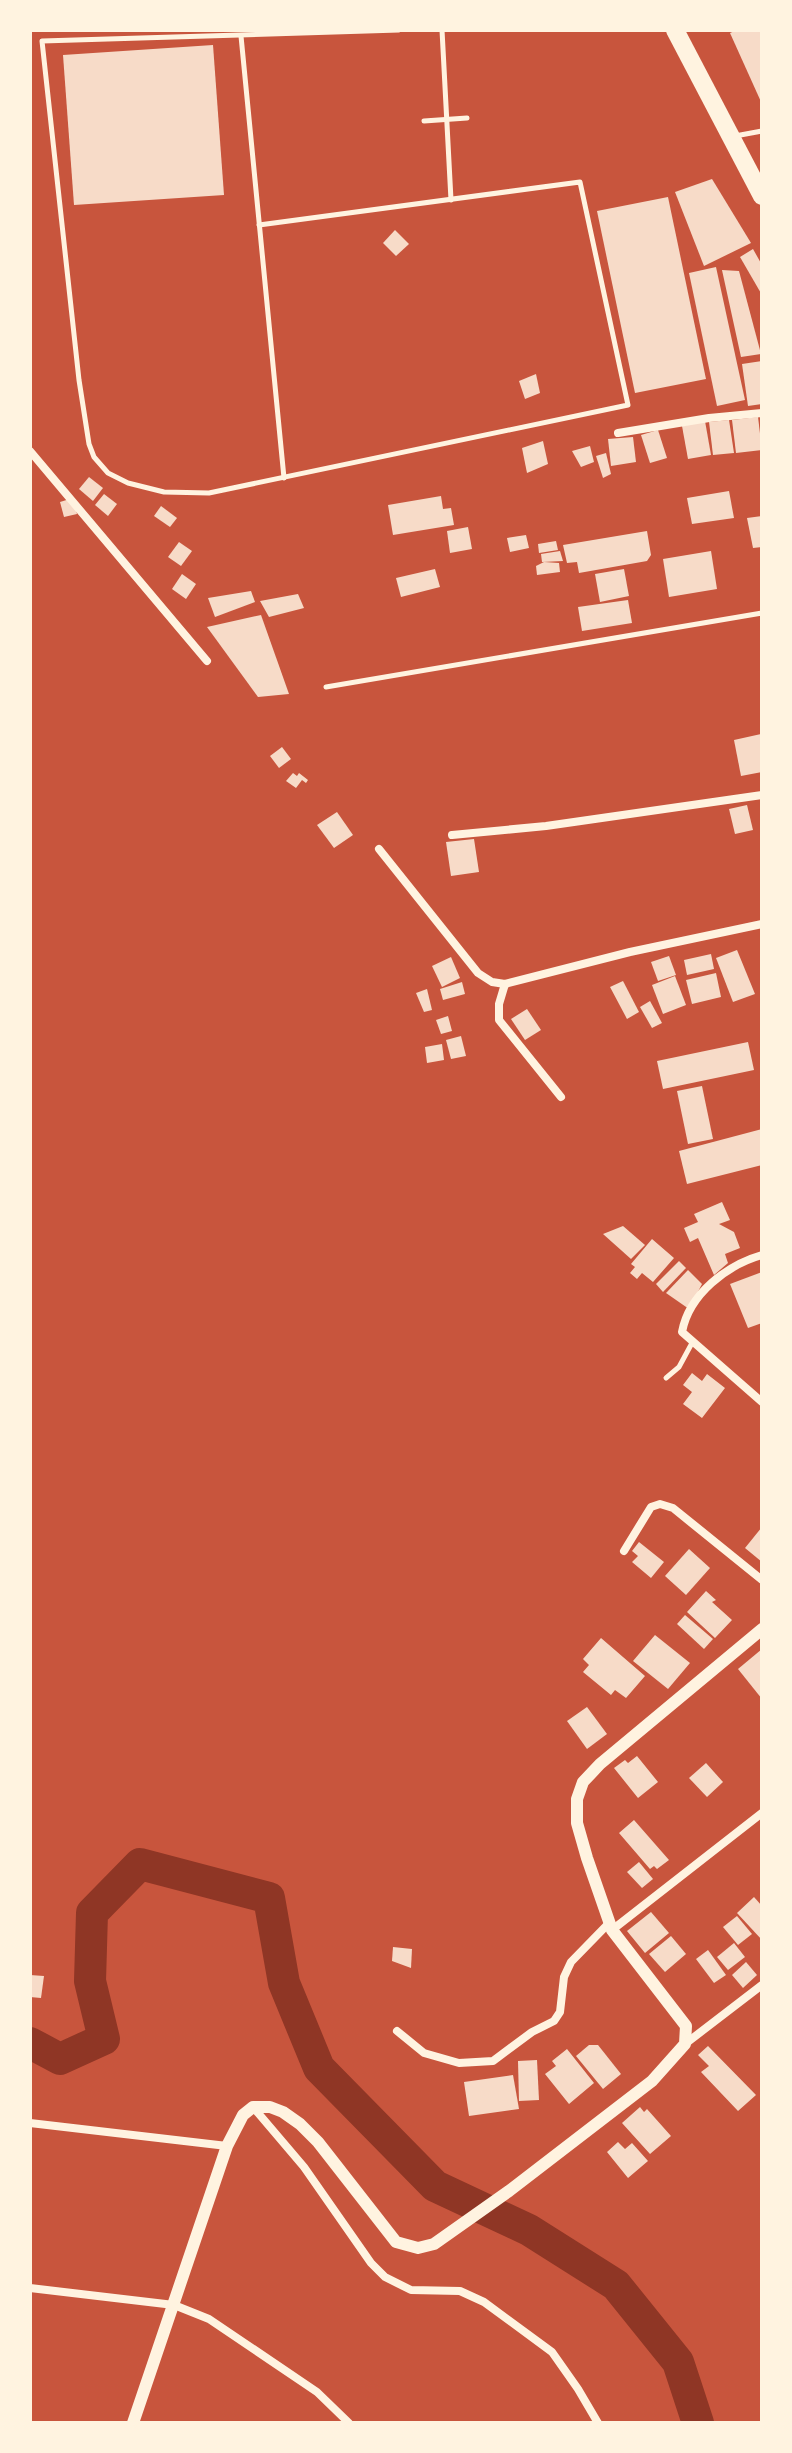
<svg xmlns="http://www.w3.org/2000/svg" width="792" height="2453" viewBox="0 0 792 2453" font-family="'DejaVu Sans',sans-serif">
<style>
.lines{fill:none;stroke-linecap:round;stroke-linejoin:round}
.river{stroke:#8f3625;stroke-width:32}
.building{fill:#f7dbc8}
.service{stroke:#fff3e0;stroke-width:5}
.minor{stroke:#fff3e0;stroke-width:8}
.tertiary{stroke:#fff3e0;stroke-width:12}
.trunk{stroke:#fff3e0;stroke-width:18}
</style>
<rect width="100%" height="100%" fill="#c8553d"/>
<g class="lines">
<path class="river" d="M30,2043l30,16 44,-20 -14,-58 2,-68 48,-49 129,34 15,85 35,85 116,118 94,44 87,55 62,77 20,61"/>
</g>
<g class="building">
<path d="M737,30h25v74l-32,-71z"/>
<path d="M213,45l11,150 -150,10 -11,-150z"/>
<path d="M712,179l39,64 -47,23 -29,-74z"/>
<path d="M668,197l38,182 -71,14 -38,-182z"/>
<path d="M395,230l14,14 -13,12 -13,-13z"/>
<path d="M753,249l9,16v30l-22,-38z"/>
<path d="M716,267l29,133 -28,6 -28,-133z"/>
<path d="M722,270l17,1 22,83 -20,3z"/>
<path d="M762,361v43l-14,2 -6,-42z"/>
<path d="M536,374l4,19 -15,6 -6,-18z"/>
<path d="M758,417l4,33 -26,3 -4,-33z"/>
<path d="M729,420l5,33 -21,2 -4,-33z"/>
<path d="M705,421l6,34 -23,4 -6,-33z"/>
<path d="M658,430l9,28 -17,5 -9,-28z"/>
<path d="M633,437l3,25 -25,4 -3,-27z"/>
<path d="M543,441l5,23 -21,9 -5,-25z"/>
<path d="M590,446l4,16 -13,5 -9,-16z"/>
<path d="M606,453l5,21 -8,4 -7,-22z"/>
<path d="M89,477l14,11 -10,13 -14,-12z"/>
<path d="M729,491l5,27 -42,6 -5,-26z"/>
<path d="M104,494l13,10 -9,12 -13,-11z"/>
<path d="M441,496l2,13 8,-1 3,17 -61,10 -5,-30z"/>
<path d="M73,498l4,16 -13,3 -4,-15z"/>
<path d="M161,506l16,12 -7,9 -16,-11z"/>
<path d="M762,516v31l-9,1 -6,-30z"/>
<path d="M468,527l4,22 -22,4 -3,-22z"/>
<path d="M647,531l4,24 -4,6 -68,12 -2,-11 -10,1 -4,-18z"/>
<path d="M526,535l3,13 -19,4 -3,-14z"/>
<path d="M556,541l2,9 -19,3 -1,-9z"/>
<path d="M179,542l13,9 -11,15 -13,-9z"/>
<path d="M560,551l3,10 -21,1 -1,-8z"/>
<path d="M711,551l6,38 -48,8 -6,-38z"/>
<path d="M544,562l15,1 1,9 -23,3 -1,-9z"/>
<path d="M435,569l5,18 -39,10 -5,-19z"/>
<path d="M624,569l5,27 -29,6 -5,-28z"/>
<path d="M182,574l14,10 -10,15 -14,-10z"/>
<path d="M251,591l4,11 -40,15 -7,-19z"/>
<path d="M298,594l6,14 -35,9 -9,-16z"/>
<path d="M628,600l4,23 -50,8 -4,-24z"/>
<path d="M261,615l28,79 -31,3 -51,-70z"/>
<path d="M761,734l1,38 -21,4 -7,-36z"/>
<path d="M282,747l9,12 -12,9 -9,-12z"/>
<path d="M293,773l4,3 2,-3 9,7 -2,3 -4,-3 -6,8 -10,-7z"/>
<path d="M747,805l6,25 -18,4 -6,-25z"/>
<path d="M337,812l16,23 -19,13 -17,-23z"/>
<path d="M474,839l5,33 -28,4 -5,-34z"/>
<path d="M737,950l18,44 -22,8 -17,-44z"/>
<path d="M711,954l3,15 -27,6 -3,-15z"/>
<path d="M669,956l7,19 -18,6 -7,-19z"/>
<path d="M451,957l9,21 -18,9 -10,-21z"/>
<path d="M716,973l5,24 -29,7 -6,-24z"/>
<path d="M675,976l11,29 -23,9 -11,-29z"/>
<path d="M623,981l16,31 -12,7 -17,-32z"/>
<path d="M462,982l3,12 -22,6 -3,-11z"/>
<path d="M427,989l5,21 -8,2 -8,-19z"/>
<path d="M650,1001l12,22 -10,5 -12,-21z"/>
<path d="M527,1009l14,21 -16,10 -14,-21z"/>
<path d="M448,1016l4,15 -11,3 -5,-14z"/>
<path d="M461,1036l5,20 -15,3 -5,-19z"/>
<path d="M748,1042l6,28 -91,19 -6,-28z"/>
<path d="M442,1044l2,16 -17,3 -2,-16z"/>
<path d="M702,1086l11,53 -25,5 -11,-53z"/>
<path d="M762,1129v36l-75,19 -8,-33z"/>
<path d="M722,1202l8,18 -11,4 15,8 6,16 -15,6 3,9 -14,12 -16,-37 -8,4 -6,-14 14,-6 -4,-8z"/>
<path d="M623,1226l22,19 -14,14 -28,-25z"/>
<path d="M652,1239l22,19 -21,24 -11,-9 -5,6 -7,-6 5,-6 -4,-3z"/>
<path d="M679,1261l7,7 -23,24 -7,-8z"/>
<path d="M688,1270l14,14 -13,25 -23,-16z"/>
<path d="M762,1272v51l-14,5 -18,-44z"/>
<path d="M692,1373l10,8 5,-7 18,14 -23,30 -19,-14 9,-12 -9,-7z"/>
<path d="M762,1527v35l-17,-14z"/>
<path d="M639,1542l25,20 -13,16 -19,-16 6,-6 -6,-5z"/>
<path d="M689,1549l21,19 -24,27 -21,-19z"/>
<path d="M706,1591l10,9 -4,2 20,18 -17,18 -28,-26z"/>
<path d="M685,1615l28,24 -9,10 -27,-25z"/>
<path d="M655,1635l35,28 -22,26 -35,-28z"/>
<path d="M601,1638l44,38 -19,22 -11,-8 -4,5 -28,-23 6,-7 -6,-6z"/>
<path d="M762,1649v50l-24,-30z"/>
<path d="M587,1707l20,27 -20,15 -20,-28z"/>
<path d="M637,1756l21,26 -20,16 -24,-30 11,-8 3,3z"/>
<path d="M706,1763l17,19 -16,15 -18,-19z"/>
<path d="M634,1820l35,40 -12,9 -3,-3 -4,3 -31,-36z"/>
<path d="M639,1862l14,17 -11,9 -15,-16z"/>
<path d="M754,1897l8,9v34l-25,-27z"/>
<path d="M651,1912l18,21 -24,20 -18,-22z"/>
<path d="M737,1916l15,18 -14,11 -15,-18z"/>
<path d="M671,1936l15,18 -21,18 -16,-18z"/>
<path d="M734,1943l11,14 -17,13 -11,-13z"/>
<path d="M393,1947l19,2 -1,19 -19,-7z"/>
<path d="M708,1950l18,25 -12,8 -18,-24z"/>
<path d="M746,1962l11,13 -14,13 -11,-13z"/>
<path d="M30,1975l14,1 -3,22 -11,-1z"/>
<path d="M589,2045h9l23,29 -18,15 -27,-33z"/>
<path d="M708,2046l48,49 -18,16 -37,-39 8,-6 -11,-11z"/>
<path d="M567,2049l27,34 -25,21 -24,-30 11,-8 -4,-5z"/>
<path d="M537,2060l2,40 -20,1 -1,-40z"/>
<path d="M513,2075l6,34 -50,7 -5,-34z"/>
<path d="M640,2107l4,5 3,-3 24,27 -21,18 -28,-31z"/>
<path d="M618,2142l7,7 7,-6 16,18 -20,17 -21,-26z"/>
</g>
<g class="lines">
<g class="service">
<path d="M442,30l9,170"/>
<path d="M241,36l43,442"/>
<path d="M424,121l43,-3"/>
<path d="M735,136l27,-5"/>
<path d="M259,225l321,-43 48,223 -419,88 -45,-1 -36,-9 -20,-10 -14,-16 -5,-13 -10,-64 -37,-339 357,-11"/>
<path d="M326,687l436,-74"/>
<path d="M666,1378l13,-11 13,-24"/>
</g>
<g class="minor">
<path d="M618,433l91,-15 53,-5"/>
<path d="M30,451l177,210"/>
<path d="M452,835l94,-9 216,-31"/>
<path d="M379,849l99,124 14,9 13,2 125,-32 132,-28"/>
<path d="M505,984l-6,20v16l62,77"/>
<path d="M762,1255c-35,10 -73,39 -80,77l80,70"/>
<path d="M624,1551l27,-44 9,-3 13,4 89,72"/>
<path d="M612,1930l150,-117"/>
<path d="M397,2031l27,22 35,10 34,-2 39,-29 22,-11 6,-9 4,-35 7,-15 39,-40"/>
<path d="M685,2044l77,-59"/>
<path d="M253,2107l51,60 67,96 14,14 26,13 49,1 24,11 68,50 26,37 20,34"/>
<path d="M30,2123l197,23"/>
<path d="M30,2288l144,17 35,14 108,73 32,31"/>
</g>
<path class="tertiary" d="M133,2423l94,-277 16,-31 10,-8h17l13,5 17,12 18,18 78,100 22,6 16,-4 75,-53 143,-110 33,-37 1,-18 -74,-96 -25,-72 -10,-35v-24l6,-17 17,-18 162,-135"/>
<path class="trunk" d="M675,30l87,166"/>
</g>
<rect width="792" height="2453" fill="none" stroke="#fff3e0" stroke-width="64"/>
</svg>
